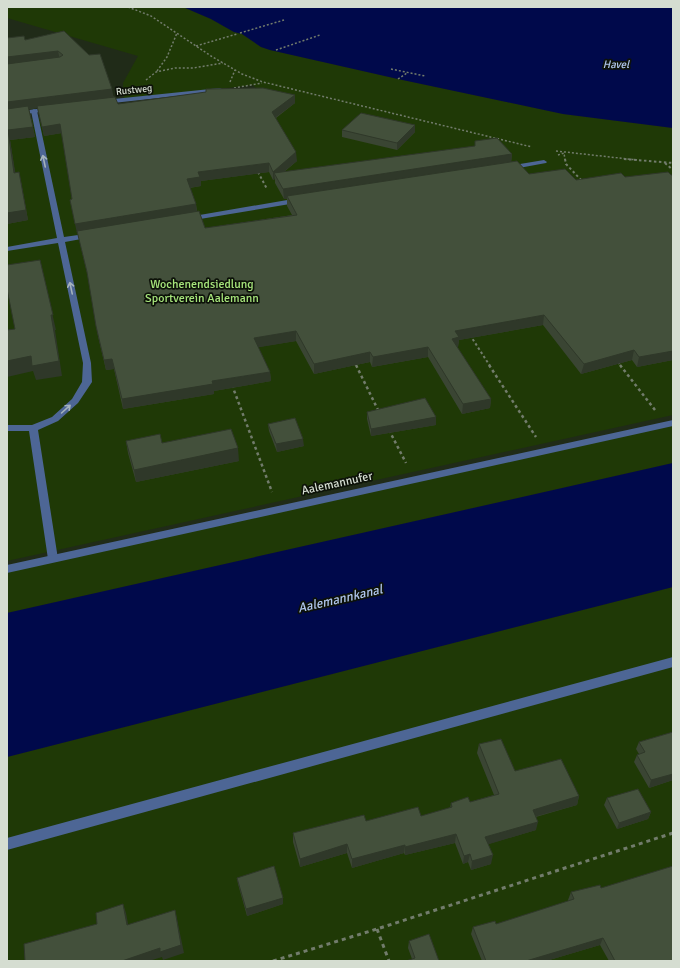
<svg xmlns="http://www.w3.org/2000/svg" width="680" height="968" viewBox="0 0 680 968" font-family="Signika,sans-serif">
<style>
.green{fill:#1f3906}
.water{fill:#00094b}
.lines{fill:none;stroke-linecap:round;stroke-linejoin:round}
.path-far3{stroke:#727c6c;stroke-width:1.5;stroke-dasharray:2 2;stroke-linecap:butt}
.path-far2{stroke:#727c6c;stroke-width:2;stroke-dasharray:2.5 2.5;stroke-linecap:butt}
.path-far1{stroke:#727c6c;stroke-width:2.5;stroke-dasharray:3 3;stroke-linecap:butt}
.path{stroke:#727c6c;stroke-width:3;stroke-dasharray:4 4;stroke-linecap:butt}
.service{fill:#4d6695;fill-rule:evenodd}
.minor{fill:#4d6695;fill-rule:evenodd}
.tertiary{fill:#4d6695;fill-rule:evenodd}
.wall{fill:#3a4533;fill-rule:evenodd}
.shaded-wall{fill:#2f3829}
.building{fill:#43503b;stroke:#2f3829}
.oneway{stroke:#a5b3bc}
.labels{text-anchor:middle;stroke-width:3.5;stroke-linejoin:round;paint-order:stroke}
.far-street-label{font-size:10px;fill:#d5ddd1;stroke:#0d1209}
.far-water-label{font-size:11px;font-style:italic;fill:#b0c6ed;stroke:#0d1209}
.park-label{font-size:12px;fill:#a7e57c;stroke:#0d1209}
.street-label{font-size:12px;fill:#d5ddd1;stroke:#0d1209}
.water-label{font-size:13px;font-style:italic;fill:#b0c6ed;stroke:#0d1209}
</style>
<rect width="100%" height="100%" fill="#202b18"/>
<g class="green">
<path d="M7,7h176l28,12 23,13 8,2 19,13 9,3 128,29 165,35 110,14v287l-666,146v-439l250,-33 -4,-4 -130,15 1,-4 -1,-13 15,-27 -131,-38z"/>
<path d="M673,423v40l-666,150v-44z"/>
<path d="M673,587v374h-666v-204z"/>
</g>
<g class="water">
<path d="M183,7h490v121l-110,-14 -165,-35 -128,-29 -9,-3 -19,-13 -8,-2 -23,-13z"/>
<path d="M673,463v124l-666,170v-144z"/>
</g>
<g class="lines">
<g class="path-far3">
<path d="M128,7l23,9 60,40 31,18 21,8 269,65"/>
<path d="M240,33l44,-13"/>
<path d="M196,46l41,-12"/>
<path d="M276,50l44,-15"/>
<path d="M391,69l34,7"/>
<path d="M157,71l10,-14 10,-24"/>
<path d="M398,79l9,-6"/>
<path d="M146,80l10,-8 19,-4h18l30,-5"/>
<path d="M230,82l5,-12"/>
<path d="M234,88l28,-5"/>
<path d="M556,151l81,9"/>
<path d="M558,155l6,-2 1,7"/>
</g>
<g class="path-far2">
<path d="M565,159l1,5 17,18"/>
<path d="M624,159l49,4"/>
<path d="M665,163l8,7"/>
<path d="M258,172l9,17"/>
<path d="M470,335l20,31"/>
<path d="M618,362l3,4"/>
<path d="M355,363l1,3"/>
</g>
<g class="path-far1">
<path d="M356,365l23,47"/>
<path d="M489,365l47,72"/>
<path d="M620,365l35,45"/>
<path d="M232,385l40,107"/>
<path d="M389,430l17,33"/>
</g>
<g class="path">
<path d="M377,929l12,32"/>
<path d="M273,961l104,-32 296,-96"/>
</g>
<g class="service">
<path d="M34,109l3,2 27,126 28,-4 4,2 -4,2 -27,5 26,121 1,19 -14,21 -20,18 -20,9 20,129 -1,3h-8l-1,-3 -19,-128h-22v-6h25l20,-8 20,-18 10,-17 1,-19 -25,-120 -51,8v-4l50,-9 -26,-127z"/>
<path d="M544,160l3,2 -1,1 -38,7 -3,-2 3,-2z"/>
<path d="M299,198l4,2 -1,2 -114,19 -4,-2 4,-2z"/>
<path d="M673,657v10l-666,183v-12z"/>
</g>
<g class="minor">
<path d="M220,88l2,1v2l-118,13 -3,-2 3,-2z"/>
<path d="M51,107l3,2 -1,1 -46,7v-4z"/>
</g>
<path class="tertiary" d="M673,420v6l-666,147v-8z"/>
</g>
<g class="wall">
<path d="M64,31l50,66 4,7 177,-1 -19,15 21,43 -13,11 228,-18 -1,8 162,198 -36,7 -5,-7 -51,14 -38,-49 -84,15 -1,7h-1l34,52 -1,9 -28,6 -34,-57 -56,10 -2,-5 -56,12 -18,-33 -38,6 12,25 1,9 -57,10v3l-91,15 -9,-40 -8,1 -8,-34 -10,-59 -18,-77 2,-1 -10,-66 -18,3 -6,-28 -9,1 6,28 -25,3 5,33 6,9 7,38 -21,4v-186l18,2zM269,172l4,8 2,-1v4l9,16h3v7l5,9 -87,13 -8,-17 -1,-7 -6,-16 11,-2v-5z"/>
<path d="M415,125v7l-18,18 -55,-13v-7z"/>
<path d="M367,412l69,13 -65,11 -4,-17z"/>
<path d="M268,424l36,22 -27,6 -8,-21z"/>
<path d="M126,441l113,20 -103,21 -8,-29z"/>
<path d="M673,732v48l-24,8 -15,-26 3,-7 2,-1 -3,-5 3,-7z"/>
<path d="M479,744l36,27 64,25 -2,9 -41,12v13l-48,14 3,20 -20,6 -3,-8 -5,2 -8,-21 -50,12 -1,-2 -52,15 -5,-15 -47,14 -7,-25v-9l73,-12 55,-5 29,-8 1,-5 19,-1 24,-7 -17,-42z"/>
<path d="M607,798l44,14 -3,7 -31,10 -13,-24z"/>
<path d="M237,878l46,26 -36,12 -9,-32z"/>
<path d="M601,888l72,73h-64l-9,-16 -54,16h-64l-11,-27 2,-7 23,-3 73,-23 -1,-1 3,-8z"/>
<path d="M409,941l30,20 -27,-2 -4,-11z"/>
</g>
<g class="shaded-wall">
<path d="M58,51l2,10 -53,5v-9z"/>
<path d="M112,89l2,10 -85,10 6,28 -25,3 7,43 -3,-10 -6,-43 -1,-28z"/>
<path d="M295,95v8l-23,17v-8z"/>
<path d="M60,124l2,9 -18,3 -2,-9z"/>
<path d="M415,125v7l-18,18v-7z"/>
<path d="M296,152l1,9 -20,16 -3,-4 1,6 -2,1v-8z"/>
<path d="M512,154l-1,10 -224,32v3h-3l-1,-10z"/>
<path d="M269,163v9l-68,9v5l-13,2 -1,-9 11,-7z"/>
<path d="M19,172l9,48 -21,4v-11z"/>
<path d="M196,204l1,9 -120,20 -2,-9z"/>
<path d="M40,260l16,70h-1l7,46 -26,4 -3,-9 -26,6v-16z"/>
<path d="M544,315l-1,10 -84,15 -1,7 -7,1 1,-9 3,-8z"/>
<path d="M296,331v10l-41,7 -1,-10z"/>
<path d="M428,347v10l-56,10 1,-10z"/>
<path d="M634,350l-2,10 -51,14 3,-10z"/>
<path d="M673,351v9l-36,7 2,-10z"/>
<path d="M370,352v10l-56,12v-10z"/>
<path d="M112,359l2,10 -8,1 -2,-10z"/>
<path d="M270,372l1,9 -57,10v3l-91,15 -1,-10 90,-18z"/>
<path d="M491,399l-1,9 -28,6 1,-10z"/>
<path d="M436,417v8l-65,11v-7z"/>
<path d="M303,439l1,7 -27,6 -1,-8z"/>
<path d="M238,448l1,13 -103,21 -2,-12z"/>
<path d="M673,774v6l-24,8 2,-8z"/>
<path d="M579,796l-2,9 -47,13 3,-8z"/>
<path d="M651,812l-3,7 -31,10 2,-6z"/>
<path d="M538,822l-2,8 -53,16 2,-9z"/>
<path d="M456,834l-1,9 -50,12v-8z"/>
<path d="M347,844v9l-47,14v-8z"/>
<path d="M405,845l-1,8 -52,15v-9z"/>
<path d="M470,854l-2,8 -5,2 1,-8z"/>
<path d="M493,855l-2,9 -20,6 1,-9z"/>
<path d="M283,898v6l-36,12 -1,-7z"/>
<path d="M123,904l3,9 4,21 -3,-9z"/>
<path d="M175,910l2,9 7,34 -21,7 -1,-3 -13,4h-27z"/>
<path d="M603,938l-3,7 -54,16h-20z"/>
</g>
<g class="building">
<path d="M64,31l25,24 11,-1 12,35 -105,13v-38l53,-7 3,-2 -5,-4 -51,6v-19l17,-2 1,4z"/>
<path d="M263,88l32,7 -23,17 24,40 -23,20 -4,-9 -71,9 2,5 -13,2 9,25 -121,20 -5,-24 2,-1 -12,-75 -18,3 -5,-21 78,-9 3,7 88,-12v-3z"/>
<path d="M28,106l5,21 -25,3 6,43 5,-1 7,38 -19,3v-104z"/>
<path d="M361,113l54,12 -18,18 -55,-13z"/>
<path d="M497,138l15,16 -229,35 -9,-16 201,-27v-5z"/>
<path d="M517,161l12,13 36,-5 11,11 45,-7 4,4 43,-5 3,3h2v176l-34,6 -5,-7 -50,14 -40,-49 -89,16 4,6 -7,2 39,60 -28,5 -35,-57 -55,10 -3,-5 -56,12 -18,-33 -42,7 16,34 -58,9 1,3 -91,15 -10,-40 -8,1 -8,-34 -9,-54 -10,-41 122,-20 6,17 92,-13 -10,-19z"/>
<path d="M40,260l13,55h-2l8,46 -27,5 -1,-10 -24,5v-31l8,-1 -8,-40v-24z"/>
<path d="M425,398l11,19 -65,12 -4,-17z"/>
<path d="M295,418l8,21 -27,5 -8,-20z"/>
<path d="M231,429l7,19 -104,22 -8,-29 34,-7 2,9z"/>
<path d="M673,732v42l-22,6 -14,-25 8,-3 -6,-10z"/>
<path d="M501,739l14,32 46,-12 18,37 -46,14 5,12 -53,15 8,18 -21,6 -2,-7 -6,2 -8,-22 -51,13v-2l-53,14 -5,-15 -47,15 -7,-26 71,-18 2,6 52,-14 3,9 31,-9 -1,-4 17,-6 2,5 29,-8 -20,-50z"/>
<path d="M638,789l13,23 -32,11 -12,-25z"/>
<path d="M274,866l9,32 -37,11 -9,-31z"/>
<path d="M673,866v95h-58l-12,-23 -77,23h-40l-13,-34 22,-6 1,3 78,-25 -3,-7 29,-7 1,3z"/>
<path d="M123,904l4,21 48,-15 6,35 -21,7v-4l-38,13h-97l-1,-17 73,-20 -1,-11z"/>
<path d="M429,934l10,27h-33l9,-3 -6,-17z"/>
</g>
<defs><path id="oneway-shaft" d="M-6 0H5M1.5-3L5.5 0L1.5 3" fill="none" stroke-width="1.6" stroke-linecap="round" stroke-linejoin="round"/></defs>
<g class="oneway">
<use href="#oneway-shaft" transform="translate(44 161) rotate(-102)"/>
<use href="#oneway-shaft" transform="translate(71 288) rotate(-102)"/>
<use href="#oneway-shaft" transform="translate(66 409) rotate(-42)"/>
</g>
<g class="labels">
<g class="far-street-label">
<text transform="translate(134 89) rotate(-6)" y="4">Rustweg</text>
</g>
<g class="far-water-label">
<text x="616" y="68">Havel</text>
</g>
<g class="park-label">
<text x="202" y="288">Wochenendsiedlung<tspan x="202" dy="14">Sportverein Aalemann</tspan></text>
</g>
<g class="street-label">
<text transform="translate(337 483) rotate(-12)" y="4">Aalemannufer</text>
</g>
<g class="water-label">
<text transform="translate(340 598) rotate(-13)" y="5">Aalemannkanal</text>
</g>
</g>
<rect width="680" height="968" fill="none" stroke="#d5ddd1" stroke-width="16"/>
</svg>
